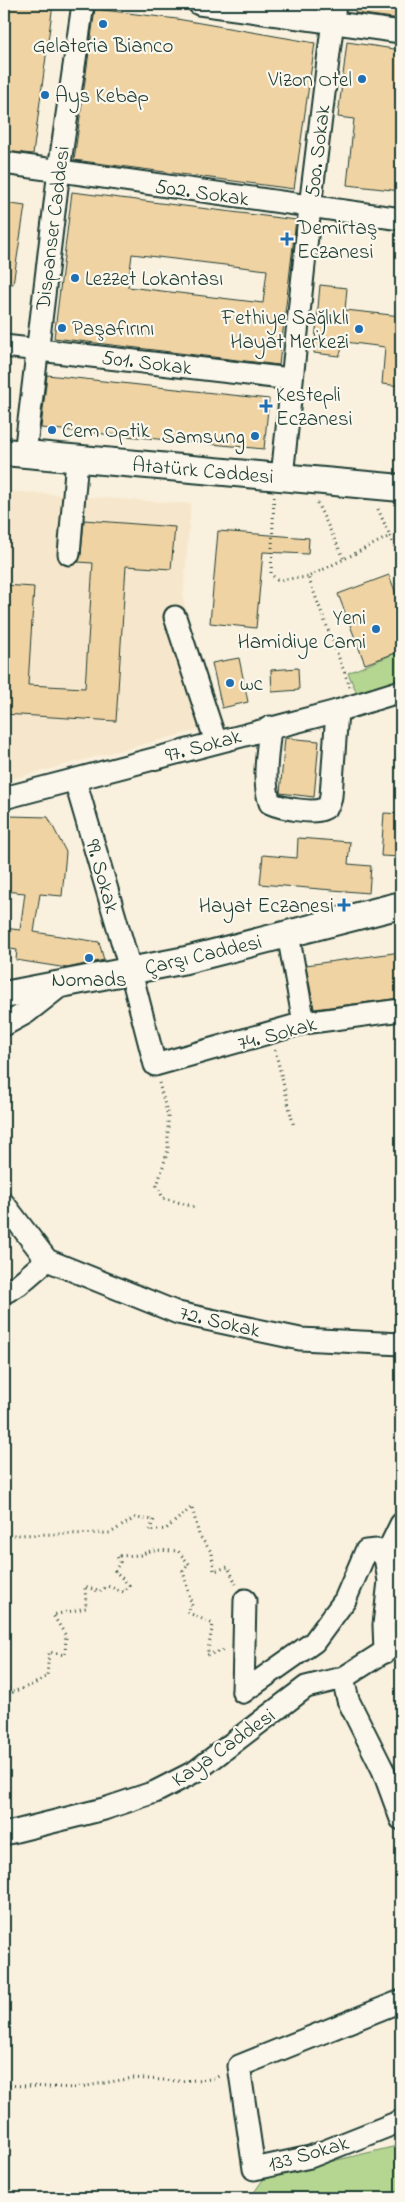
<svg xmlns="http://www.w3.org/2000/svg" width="405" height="2202" viewBox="0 0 405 2202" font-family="'Indie Flower',sans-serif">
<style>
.built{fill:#f6e7cc}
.green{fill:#b5d690;stroke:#6a8a62}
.building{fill:#f0d3a3;stroke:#1f3d34;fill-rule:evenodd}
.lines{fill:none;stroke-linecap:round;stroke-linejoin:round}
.minor-casing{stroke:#1f3d34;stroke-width:25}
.major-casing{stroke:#1f3d34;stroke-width:30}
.path{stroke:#1f3d34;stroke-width:3;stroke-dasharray:1 4;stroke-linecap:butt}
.minor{stroke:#fbf7ec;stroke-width:21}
.major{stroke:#fbf7ec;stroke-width:26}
.poi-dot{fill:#1f6fb2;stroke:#fbf7ec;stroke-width:2}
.labels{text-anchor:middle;stroke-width:4.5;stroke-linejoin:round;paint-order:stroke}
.poi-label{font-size:21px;fill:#1f3d34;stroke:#fbf7ec;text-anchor:start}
.street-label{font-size:21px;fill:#1f3d34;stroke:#fbf7ec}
</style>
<rect width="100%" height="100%" fill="#f9f0dd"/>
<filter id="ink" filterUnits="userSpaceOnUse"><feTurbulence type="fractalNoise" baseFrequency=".02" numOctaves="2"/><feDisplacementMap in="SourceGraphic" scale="10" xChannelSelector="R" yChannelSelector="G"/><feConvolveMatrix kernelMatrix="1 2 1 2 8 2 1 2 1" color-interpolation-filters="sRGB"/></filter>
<g filter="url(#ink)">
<path class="built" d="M4,491l187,13 -8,94 7,30 31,96 -217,57z"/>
<g class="green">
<path d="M401,651v35l-41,14 -12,-27z"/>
<path d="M401,2145v53h-151l15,-21z"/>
</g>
<g class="building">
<path d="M4,4h49l-20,150 -29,-3z"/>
<path d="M356,4h45v15l-46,-6z"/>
<path d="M95,9l82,10 138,24 -21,146 -220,-29z"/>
<path d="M347,42l54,8v141l-54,-6 7,-66 -16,-2z"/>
<path d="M72,192l224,28 -17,145 -225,-27zM132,254l135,16 -4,33 -135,-16z"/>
<path d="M4,203l21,3 -12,78 -9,-1z"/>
<path d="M320,285l27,3 -2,22 56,6v70l-19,-2 3,-37 -40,-5 -6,14 -25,-3z"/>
<path d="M47,375l222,24 -5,50 -223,-21z"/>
<path d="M84,520l91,7 -4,42 -45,-3 -10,155 -112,-7v-129l30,2 -6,98 57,3 8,-125 -15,-1 3,-7z"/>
<path d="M218,531l91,7 -1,16 -45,-2 -7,76 -46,-5z"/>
<path d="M389,575l12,32v44l-36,13 -27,-70z"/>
<path d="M239,658l9,44 -26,6 -10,-45z"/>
<path d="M298,668l1,22 -27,2 -1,-22z"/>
<path d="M285,738l34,3 -5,56 -34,-4z"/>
<path d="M384,813l17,1v43l-20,-1z"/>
<path d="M9,816l39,1 18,35 -4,44 -22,-2 -6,38 65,10 5,18 -37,8 -51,-8 1,-10 -13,-2v-20l16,2 5,-37 -21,-2v-70z"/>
<path d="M298,838l52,4 -2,22 23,2 -2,27 -109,-9 3,-29 34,3z"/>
<path d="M401,952v46l-87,11 -8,-44z"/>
</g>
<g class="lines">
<defs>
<g id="minor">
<path d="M199,4l202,28"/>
<path d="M4,163l397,56"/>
<path d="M4,346l287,33"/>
<path d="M25,454l34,-284 24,-166"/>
<path d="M282,477l28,-270 25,-203"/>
<path d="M69,554l8,-95"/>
<path d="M175,617l41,125"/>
<path d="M270,727c-2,24 -8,53 0,76 11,5 42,11 53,6 6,-2 7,-7 8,-13l6,-85"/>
<path d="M75,780l56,192 24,93 149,-42 97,-13"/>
<path d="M4,798l333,-87 64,-20"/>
<path d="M288,934l16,89"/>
<path d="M4,1025l22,-12 37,-29"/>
<path d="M4,1204l43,56 131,53 122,26 101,5"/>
<path d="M4,1293l14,-8 29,-25"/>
<path d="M385,1652l-1,-27 5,-44 -4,-24 16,-33"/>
<path d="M343,1678l5,22 35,70 18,49"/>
<path d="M243,1692l71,-50 31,-42 21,-49 11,-1 8,7"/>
<path d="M243,1692l2,-92"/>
<path d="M4,1834l100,-25 51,-17 41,-21 110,-84 37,-9 58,-37"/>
<path d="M401,2001l-162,65 15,103 56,-12 91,-36"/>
</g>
<g id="major">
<path d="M4,452l397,36"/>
<path d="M4,995l182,-35 215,-55"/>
</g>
</defs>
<use href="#minor" class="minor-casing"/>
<use href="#major" class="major-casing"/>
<g class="path">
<path d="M274,497l-3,77 6,6 31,-3"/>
<path d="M317,503l27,56"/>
<path d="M378,509l23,52"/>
<path d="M350,687l-42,-110 82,-41"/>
<path d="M275,1050l19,77"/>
<path d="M159,1083l9,33v34l-11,36 6,12 32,9"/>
<path d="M4,1538l9,-3 97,-2 25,-15 19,2 -5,11 17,-2 26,-22 7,28 13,18 2,18 14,-4 8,17"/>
<path d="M4,1686l9,6 21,-8 13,-8 2,-24 16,3 1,-19 -13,-21 33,-7 -1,-22 15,6 7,-6 17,6 5,-7 -14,-14 5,-9 -3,-6 23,-1 13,-5 25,1 11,13 -6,7 9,35 -5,6 26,12 -6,31 18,-5"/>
<path d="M4,2085l71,3 58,-10 45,3 35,-2 8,-4"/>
</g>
<use href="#minor" class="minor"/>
<use href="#major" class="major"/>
</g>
</g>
<g class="poi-dot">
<circle cx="103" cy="24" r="5"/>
<circle cx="362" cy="79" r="5"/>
<circle cx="45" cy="95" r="5"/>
<path d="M284.5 231.5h5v5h5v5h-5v5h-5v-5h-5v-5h5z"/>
<circle cx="75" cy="278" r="5"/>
<circle cx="62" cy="328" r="5"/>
<circle cx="359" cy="329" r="5"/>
<path d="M263.5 398.5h5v5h5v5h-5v5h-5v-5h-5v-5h5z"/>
<circle cx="52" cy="430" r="5"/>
<circle cx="255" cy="436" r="5"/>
<circle cx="376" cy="629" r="5"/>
<circle cx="230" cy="683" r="5"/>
<path d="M341.5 897.5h5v5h5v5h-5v5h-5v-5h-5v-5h5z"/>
<circle cx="89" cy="958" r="5"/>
</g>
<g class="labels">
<g class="poi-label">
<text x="103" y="52" text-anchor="middle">Gelateria Bianco</text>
<text x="352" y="86" text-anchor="end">Vizon Otel</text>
<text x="55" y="102">Ays Kebap</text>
<text x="297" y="234">Demirtaş<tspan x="297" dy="24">Eczanesi</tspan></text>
<text x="85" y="285">Lezzet Lokantası</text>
<text x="349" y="324" text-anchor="end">Fethiye Sağlıklı<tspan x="349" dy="24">Hayat Merkezi</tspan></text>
<text x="72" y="335">Paşafırını</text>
<text x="276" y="401">Kestepli<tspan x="276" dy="24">Eczanesi</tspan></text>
<text x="62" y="437">Cem Optik</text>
<text x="245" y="443" text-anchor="end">Samsung</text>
<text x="366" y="624" text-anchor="end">Yeni<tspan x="366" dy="24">Hamidiye Cami</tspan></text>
<text x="240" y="690">wc</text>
<text x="334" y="912" text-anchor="end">Hayat Eczanesi</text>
<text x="89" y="986" text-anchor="middle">Nomads</text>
</g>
<g class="street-label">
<text transform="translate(317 151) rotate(-83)" y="7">500. Sokak</text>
<text transform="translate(202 192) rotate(8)" y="7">502. Sokak</text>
<text transform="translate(52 228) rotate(-83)" y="7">Dispanser Caddesi</text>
<text transform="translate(147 362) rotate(7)" y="7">501. Sokak</text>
<text transform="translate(203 470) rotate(5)" y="7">Atatürk Caddesi</text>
<text transform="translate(203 745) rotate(-15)" y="7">97. Sokak</text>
<text transform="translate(103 876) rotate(74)" y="7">99. Sokak</text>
<text transform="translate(203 954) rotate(-13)" y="7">Çarşı Caddesi</text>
<text transform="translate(277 1033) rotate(-15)" y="7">74. Sokak</text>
<text transform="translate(220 1321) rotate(13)" y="7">72. Sokak</text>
<text transform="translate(223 1747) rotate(-35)" y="7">Kaya Caddesi</text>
<text transform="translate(308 2153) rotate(-16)" y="7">133 Sokak</text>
</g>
</g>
<rect width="405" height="2202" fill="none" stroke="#fbf7ec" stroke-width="20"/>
<rect x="10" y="10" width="385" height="2182" fill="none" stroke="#1f3d34" stroke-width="2" filter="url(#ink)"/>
</svg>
